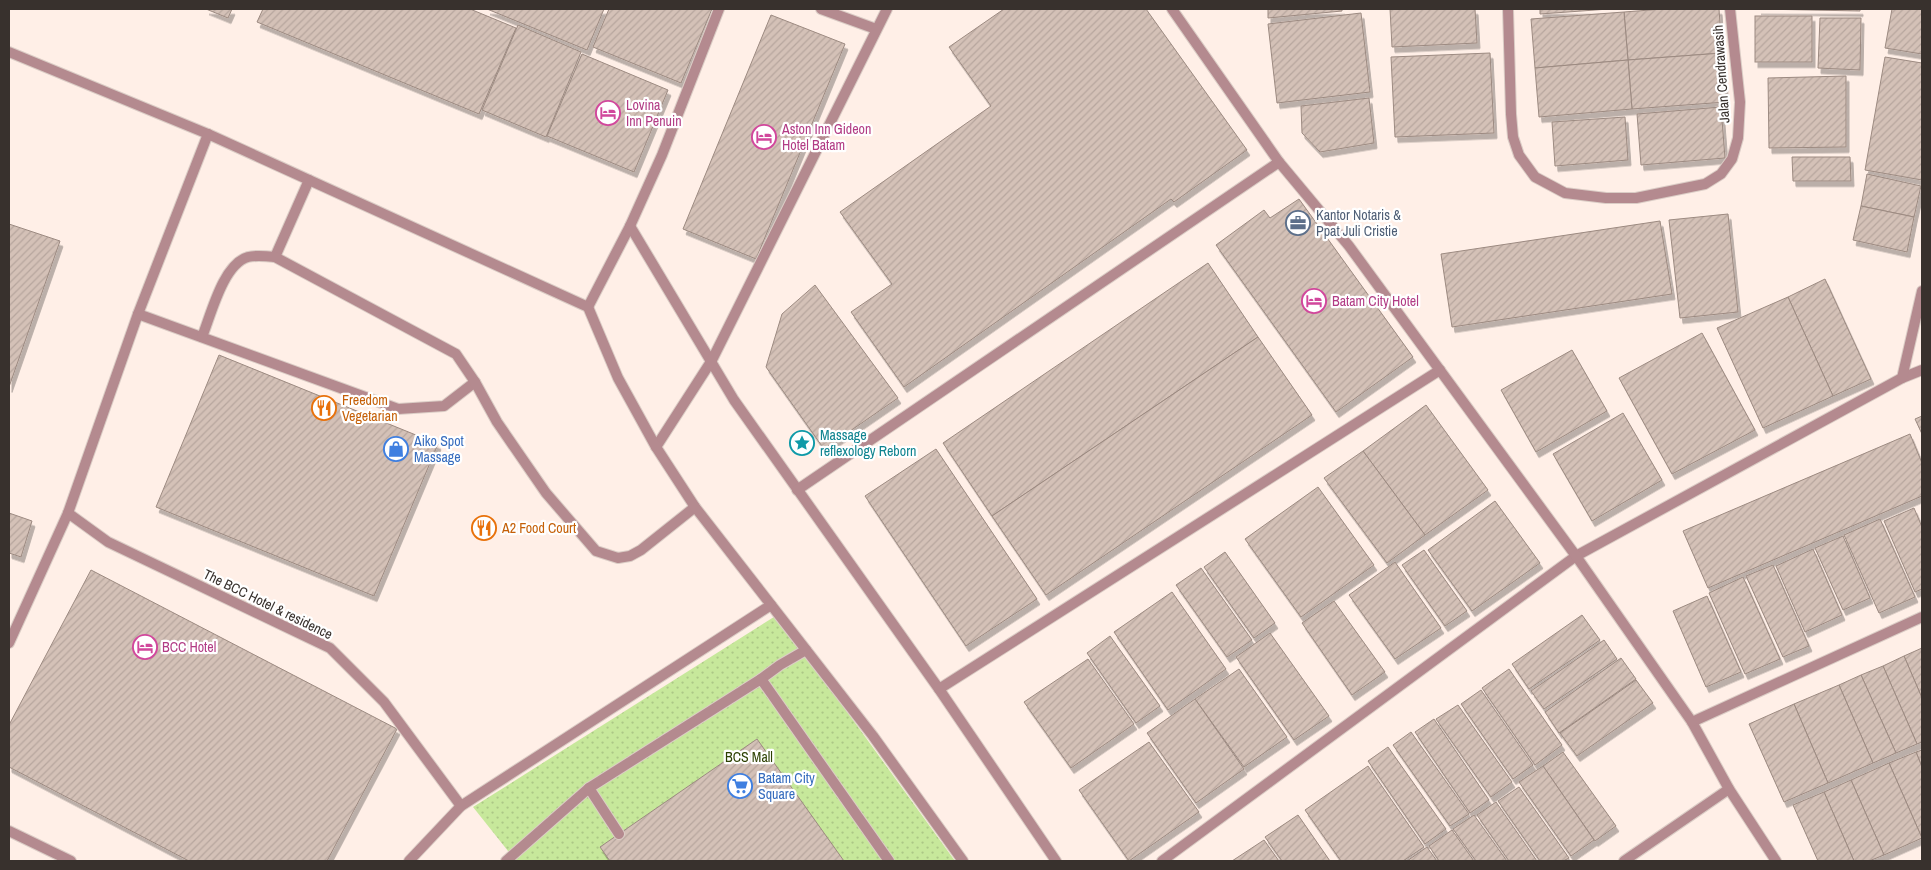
<svg xmlns="http://www.w3.org/2000/svg" width="1931" height="870" viewBox="0 0 1931 870" font-family="'Archivo Narrow',sans-serif">
<style>
.park{fill:url(#park-dots)}
.building{fill:url(#building-hatch);stroke:#9c8a81;filter:url(#shadow)}
.lines{fill:none;stroke-linecap:round;stroke-linejoin:round}
.service-casing{stroke:#dbcdc6;stroke-width:12}
.minor-casing{stroke:#dbcdc6;stroke-width:12}
.service{stroke:#b48a8f;stroke-width:10}
.minor{stroke:#b48a8f;stroke-width:10}
.labels{text-anchor:middle;stroke-width:4.5;stroke-linejoin:round;paint-order:stroke}
.street-label{font-size:14px;fill:#38312d;stroke:#fff}
.hotel-label{font-size:14px;fill:#b23c85;stroke:#fff;text-anchor:start}
.service-label{font-size:14px;fill:#4e5e75;stroke:#fff;text-anchor:start}
.food-label{font-size:14px;fill:#c56008;stroke:#fff;text-anchor:start}
.culture-label{font-size:14px;fill:#0d838f;stroke:#fff;text-anchor:start}
.shop-label{font-size:14px;fill:#366cbe;stroke:#fff;text-anchor:start}
.park-label{font-size:14px;fill:#2d4102;stroke:#fff}
</style>
<defs>
<pattern id="park-dots" width="8" height="8" patternUnits="userSpaceOnUse" patternTransform="scale(1.25)"><rect width="8" height="8" fill="#c7e89b"/><path d="M2 2h.1M6 6h.1" fill="none" stroke="#acc786" stroke-width="1.8" stroke-linecap="round"/></pattern>
<pattern id="building-hatch" width="6" height="6" patternUnits="userSpaceOnUse" patternTransform="scale(1.25)"><rect width="6" height="6" fill="#d4c1b7"/><path d="M-1 1l2-2M0 6l6-6M5 7l2-2" fill="none" stroke="#b7a69e"/></pattern>
<filter id="shadow"><feDropShadow dx="3" dy="5.5" stdDeviation="0" flood-color="#0004"/></filter>
</defs>
<rect width="100%" height="100%" fill="#ffefe7"/>
<path class="park" d="M777,615l178,246h-439l-43,-54z"/>
<g class="building">
<path d="M206,9h26l-4,9z"/>
<path d="M263,9h207l46,19 -37,86 -222,-92z"/>
<path d="M487,9h117l-17,41z"/>
<path d="M609,9h103l-31,74 -88,-36z"/>
<path d="M1004,9h142l101,141 -73,52 -3,-3 -267,188 -53,-75 41,-28 -52,-72 151,-106 -42,-59z"/>
<path d="M1268,9h74v2l-74,7z"/>
<path d="M1390,9h85l2,34 -85,4z"/>
<path d="M1540,9h69l-69,5z"/>
<path d="M1663,9h56l3,44 -94,7 -4,-48z"/>
<path d="M1758,9h102v2z"/>
<path d="M1892,9h30v45l-37,-6z"/>
<path d="M1624,12l4,48 -93,8 -4,-49z"/>
<path d="M1361,13l9,79 -93,11 -9,-79z"/>
<path d="M771,15l74,29 -89,215 -73,-30z"/>
<rect x="1755" y="16" width="57" height="46"/>
<path d="M1820,18h41l-1,52 -42,-2z"/>
<path d="M518,25l63,27 -35,85 -64,-27z"/>
<path d="M1490,53l4,80 -99,4 -4,-80z"/>
<path d="M1722,53l4,49 -94,7 -4,-49z"/>
<path d="M582,54l86,36 -34,82 -87,-36z"/>
<path d="M1885,57l37,6v117l-57,-10z"/>
<path d="M1628,60l4,49 -93,8 -4,-49z"/>
<path d="M1846,76v71l-77,1 -1,-70z"/>
<path d="M1369,98l5,45 -54,9 -18,-19 -1,-27z"/>
<path d="M1721,107l4,51 -84,7 -4,-51z"/>
<path d="M1625,117l3,43 -73,6 -3,-44z"/>
<path d="M1792,157h58l1,24h-58z"/>
<path d="M1867,174l54,12 -7,31 -53,-11z"/>
<path d="M1299,199l114,158 -77,55 -120,-167 48,-35 6,8z"/>
<path d="M1861,206l53,11 -7,35 -54,-12z"/>
<path d="M1728,214l10,98 -58,6 -11,-98z"/>
<path d="M1660,221l12,73 -220,33 -11,-73z"/>
<path d="M9,224l51,17 -51,146z"/>
<path d="M1208,263l50,74 -266,179 -49,-73z"/>
<path d="M1825,279l46,100 -38,17 -45,-99z"/>
<path d="M815,285l83,113 -74,51 -58,-82 16,-53z"/>
<path d="M1788,297l45,99 -70,32 -46,-100z"/>
<path d="M1702,333l53,97 -83,44 -53,-96z"/>
<path d="M1258,337l54,78 -266,180 -54,-79z"/>
<path d="M1572,350l35,61 -71,41 -35,-62z"/>
<path d="M219,355l219,89 -64,152 -218,-89z"/>
<path d="M1426,405l62,85 -63,45 -62,-84z"/>
<path d="M1623,413l39,67 -70,41 -39,-67z"/>
<path d="M1922,416v18l-7,-15z"/>
<path d="M1910,434l12,29v33l-214,92 -25,-57z"/>
<path d="M936,449l101,150 -71,47 -101,-150z"/>
<path d="M1363,451l62,84 -38,28 -63,-85z"/>
<path d="M1318,487l56,78 -73,52 -56,-78z"/>
<path d="M1495,501l45,62 -68,48 -44,-61z"/>
<path d="M1914,508l8,19v62l-7,3 -31,-71z"/>
<path d="M9,513l23,8 -11,36 -12,-4z"/>
<path d="M1880,519l35,78 -36,16 -35,-78z"/>
<path d="M1843,536l27,62 -27,12 -28,-62z"/>
<path d="M1813,549l29,66 -37,17 -29,-66z"/>
<path d="M1424,550l43,61 -22,15 -43,-61z"/>
<path d="M1225,552l50,71 -21,15 -50,-71z"/>
<path d="M1395,562l46,66 -46,31 -46,-64z"/>
<path d="M1773,565l36,81 -26,11 -37,-81z"/>
<path d="M1201,568l51,72 -25,17 -51,-72z"/>
<path d="M91,570l306,159 -70,132h-138l-180,-94v-42z"/>
<path d="M1743,577l37,82 -35,15 -36,-81z"/>
<path d="M1172,592l54,77 -58,41 -54,-78z"/>
<path d="M1707,596l34,76 -35,15 -33,-76z"/>
<path d="M1334,601l51,71 -33,23 -50,-72z"/>
<path d="M1582,615l18,25 -71,49 -17,-25z"/>
<path d="M1270,633l59,83 -35,24 -58,-83z"/>
<path d="M1110,636l50,70 -24,17 -49,-70z"/>
<path d="M1604,640l13,19 -73,50 -13,-18z"/>
<path d="M1922,648v50l-18,-42z"/>
<path d="M1904,656l18,42v44l-5,2 -34,-78z"/>
<path d="M1621,658l15,21 -77,54 -14,-21z"/>
<path d="M1088,659l46,65 -63,44 -47,-66z"/>
<path d="M1883,666l34,78 -21,9 -35,-78z"/>
<path d="M1239,669l48,68 -43,30 -49,-68z"/>
<path d="M1509,669l53,76 -27,20 -53,-77z"/>
<path d="M1861,675l35,78 -23,10 -34,-78z"/>
<path d="M1636,680l17,23 -76,53 -17,-23z"/>
<path d="M1839,685l34,78 -45,20 -34,-79z"/>
<path d="M1481,690l52,75 -20,14 -52,-75z"/>
<path d="M1195,699l49,70 -48,34 -49,-70z"/>
<path d="M1794,704l34,79 -44,19 -35,-78z"/>
<path d="M1458,705l54,77 -21,15 -55,-78z"/>
<path d="M1434,719l55,81 -19,13 -55,-81z"/>
<path d="M1411,732l58,82 -19,12 -57,-81z"/>
<path d="M757,739l87,122h-234l-10,-14z"/>
<path d="M1149,742l50,70 -70,49 -50,-71z"/>
<path d="M1388,747l58,82 -21,15 -57,-83z"/>
<path d="M1922,750v17l-6,-15z"/>
<path d="M1563,752l53,74 -21,15 -52,-75z"/>
<path d="M1916,752l6,15v71l-33,-75z"/>
<path d="M1889,763l33,75 -38,17 -33,-75z"/>
<path d="M1368,766l56,81 -21,14h-62l-36,-51z"/>
<path d="M1543,766l51,74 -23,16 -52,-74z"/>
<path d="M1851,780l33,75 -15,6h-15l-30,-69z"/>
<path d="M1519,787l50,71 -6,3h-23l-42,-60z"/>
<path d="M1824,792l30,69h-36l-25,-56z"/>
<path d="M1496,802l41,59h-28l-32,-46z"/>
<path d="M1298,815l32,46h-48l-17,-24z"/>
<path d="M1474,815l33,46h-31l-23,-32z"/>
<path d="M1452,830l22,31h-35l-10,-15z"/>
<path d="M1264,840l15,21h-47z"/>
<path d="M1427,847l10,14h-30z"/>
</g>
<g class="lines">
<defs>
<g id="service">
<path d="M821,9l55,20"/>
<path d="M630,226l104,174 205,289 117,172"/>
<path d="M275,257l34,-77"/>
<path d="M588,307l42,-81 32,-71 57,-146"/>
<path d="M138,314l260,95 46,-3 31,-24"/>
<path d="M202,337c9,-22 21,-73 46,-80 8,-2 18,-1 27,0l181,97 19,28 22,40 49,71 50,58 22,7 12,-2 11,-6 54,-43"/>
<path d="M656,447l56,-87 175,-351"/>
<path d="M797,490l482,-328"/>
<path d="M761,679l19,-14 26,-15"/>
<path d="M939,689l501,-319"/>
<path d="M619,834l-30,-46 172,-109 128,182"/>
<path d="M506,861l83,-73"/>
<path d="M1162,861l414,-305 326,-178 20,-8"/>
<path d="M1624,861l105,-72"/>
<path d="M1776,861l-47,-72 -37,-67 230,-105"/>
</g>
<g id="minor">
<path d="M1172,9l107,153 70,84 227,310 116,166"/>
<path d="M1508,9l3,105 2,23 6,18 16,22 30,16 41,5h30l69,-14 16,-10 11,-15 6,-21 2,-36 -10,-93"/>
<path d="M9,52l199,82 380,173 30,71 38,69 39,60 178,229 90,125"/>
<path d="M1902,378l20,-87"/>
<path d="M68,513l40,29 222,106 54,54 77,104"/>
<path d="M9,643l59,-130 70,-199 70,-180"/>
<path d="M9,831l62,30"/>
<path d="M409,861l52,-55 310,-201"/>
</g>
</defs>
<use href="#service" class="service-casing"/>
<use href="#minor" class="minor-casing"/>
<use href="#service" class="service"/>
<use href="#minor" class="minor"/>
</g>
<defs>
<symbol id="hotel-ring" viewBox="-11 -11 22 22"><circle r="9.5" fill="#fff" stroke="#d1479c" stroke-width="1.5"/><path d="M-6-4.5h1.5V1H6V5H4.5V3h-9V5H-6ZM-4 0a1.8 1.8 0 1 1 3.6 0ZM.5 0V-2.5h3Q6-2.5 6 0Z" fill="#d1479c"/></symbol>
<symbol id="office-ring" viewBox="-11 -11 22 22"><circle r="9.5" fill="#fff" stroke="#5c6f8a" stroke-width="1.5"/><path d="M-6-3h4V-5.5h4V-3h4V5H-6ZM-1-4.5V-3h2v-1.5ZM-6 0V1H6V0Z" fill="#5c6f8a"/></symbol>
<symbol id="restaurant-ring" viewBox="-11 -11 22 22"><circle r="9.5" fill="#fff" stroke="#e8710a" stroke-width="1.5"/><path d="M-5-6h1v4h1v-4h1v4h1v-4h1v5L-1.5 .5V6h-2V.5L-5-1ZM5-6V6H3V1.5H1.5Q1.5-4 5-6Z" fill="#e8710a"/></symbol>
<symbol id="sight-ring" viewBox="-11 -11 22 22"><circle r="9.5" fill="#fff" stroke="#0f9aa8" stroke-width="1.5"/><path d="M0-6L1.8-2.2L6-1.7L2.9 1.2L3.7 5.4L0 3.3L-3.7 5.4L-2.9 1.2L-6-1.7L-1.8-2.2Z" fill="#0f9aa8"/></symbol>
<symbol id="shop-ring" viewBox="-11 -11 22 22"><circle r="9.5" fill="#fff" stroke="#3f7fe0" stroke-width="1.5"/><path d="M-5-2.5h2.3a2.7 3.5 0 0 1 5.4 0H5L5.5 6h-11ZM-1.5-2.5h3a1.5 2.3 0 0 0-3 0Z" fill="#3f7fe0"/></symbol>
<symbol id="supermarket-ring" viewBox="-11 -11 22 22"><circle r="9.5" fill="#fff" stroke="#3f7fe0" stroke-width="1.5"/><path d="M-6-5.5h2.5l.6 2H6L4.5 2H-2.5L-4.4-4H-6ZM-1.5 3.2a1.3 1.3 0 1 0 .1 0ZM3 3.2a1.3 1.3 0 1 0 .1 0Z" fill="#3f7fe0"/></symbol>
</defs>
<g fill-rule="evenodd">
<use href="#hotel-ring" x="594" y="99" width="28" height="28"/>
<use href="#hotel-ring" x="750" y="123" width="28" height="28"/>
<use href="#office-ring" x="1284" y="209" width="28" height="28"/>
<use href="#hotel-ring" x="1300" y="287" width="28" height="28"/>
<use href="#restaurant-ring" x="310" y="394" width="28" height="28"/>
<use href="#sight-ring" x="788" y="429" width="28" height="28"/>
<use href="#shop-ring" x="382" y="435" width="28" height="28"/>
<use href="#restaurant-ring" x="470" y="514" width="28" height="28"/>
<use href="#hotel-ring" x="131" y="633" width="28" height="28"/>
<use href="#supermarket-ring" x="726" y="772" width="28" height="28"/>
</g>
<g class="labels">
<g class="street-label">
<text transform="translate(1721 74) rotate(-94)" y="5">Jalan Cendrawasih</text>
<text transform="translate(268 604) rotate(26)" y="5">The BCC Hotel &amp; residence</text>
</g>
<g class="hotel-label">
<text x="626" y="110">Lovina<tspan x="626" dy="16">Inn Penuin</tspan></text>
<text x="782" y="134">Aston Inn Gideon<tspan x="782" dy="16">Hotel Batam</tspan></text>
<text x="1332" y="306">Batam City Hotel</text>
<text x="162" y="652">BCC Hotel</text>
</g>
<g class="service-label">
<text x="1316" y="220">Kantor Notaris &amp;<tspan x="1316" dy="16">Ppat Juli Cristie</tspan></text>
</g>
<g class="food-label">
<text x="342" y="405">Freedom<tspan x="342" dy="16">Vegetarian</tspan></text>
<text x="502" y="533">A2 Food Court</text>
</g>
<g class="culture-label">
<text x="820" y="440">Massage<tspan x="820" dy="16">reflexology Reborn</tspan></text>
</g>
<g class="shop-label">
<text x="414" y="446">Aiko Spot<tspan x="414" dy="16">Massage</tspan></text>
<text x="758" y="783">Batam City<tspan x="758" dy="16">Square</tspan></text>
</g>
<g class="park-label">
<text x="749" y="762">BCS Mall</text>
</g>
</g>
<rect width="1931" height="870" fill="none" stroke="#38312d" stroke-width="20"/>
</svg>
